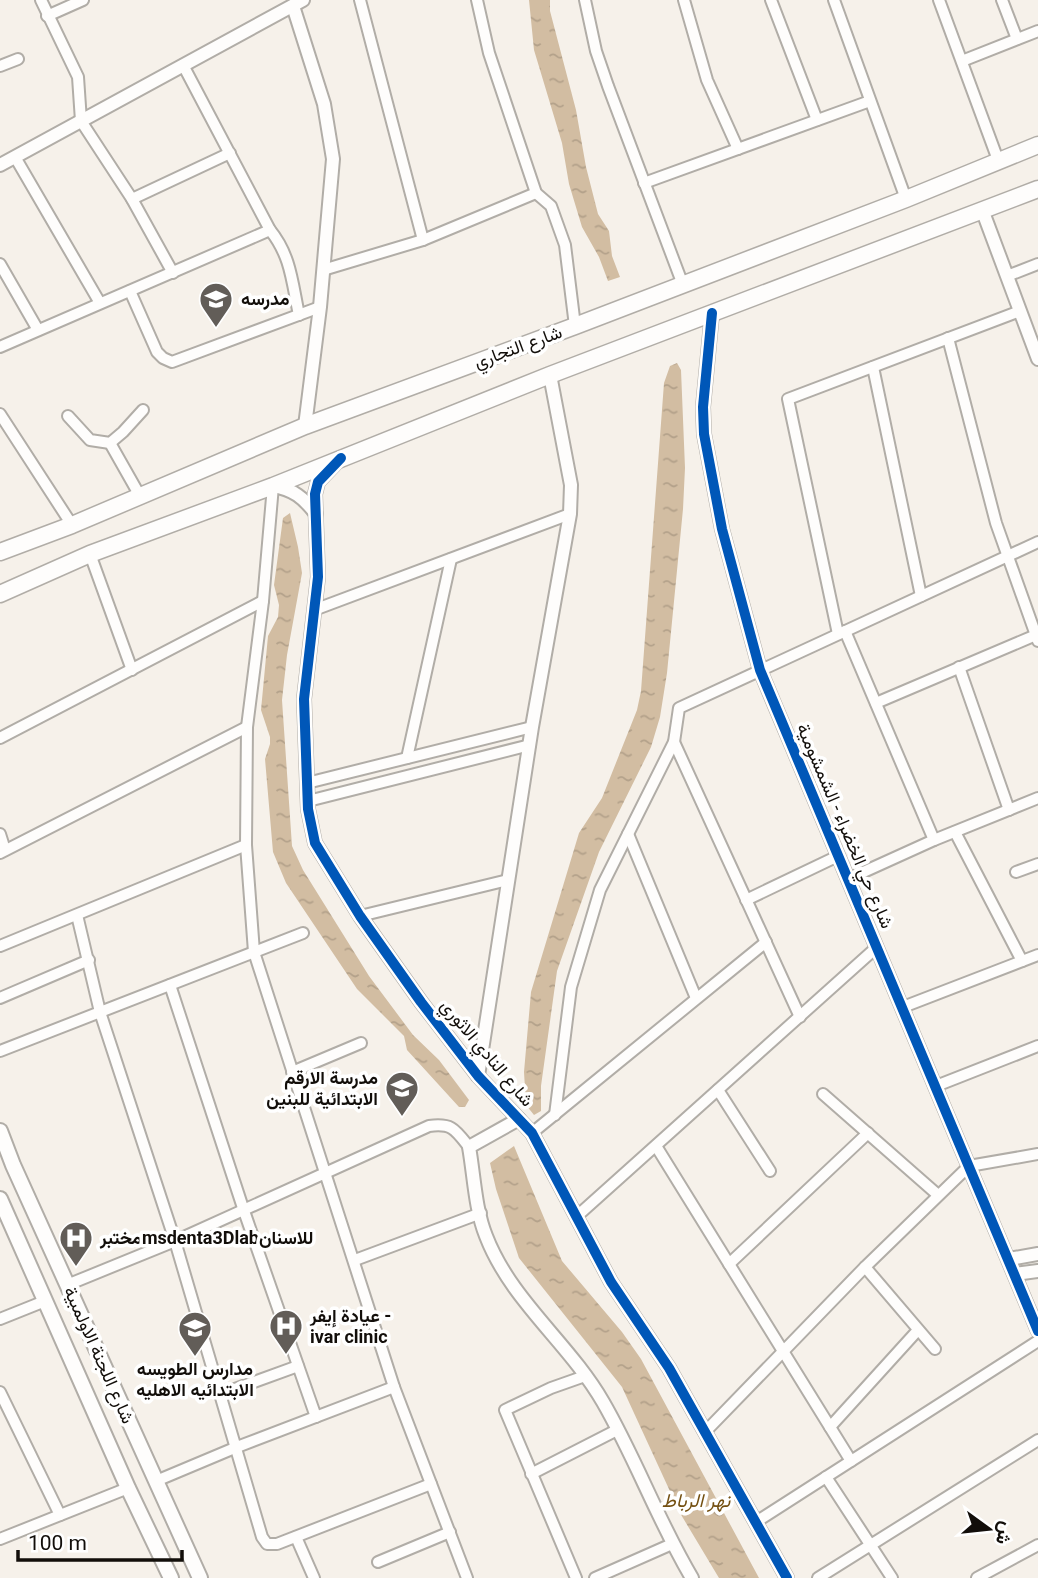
<svg xmlns="http://www.w3.org/2000/svg" width="1038" height="1578" viewBox="0 0 1038 1578" font-family="Roboto,Vazirmatn,sans-serif">
<style>
.water{fill:url(#water-ripples)}
.lines{fill:none;stroke-linecap:round;stroke-linejoin:round}
.minor-casing{stroke:#b1ada7;stroke-width:14}
.tertiary-casing{stroke:#b1ada7;stroke-width:16}
.secondary-casing{stroke:#b1ada7;stroke-width:18}
.primary-casing{stroke:#b1ada7;stroke-width:19}
.minor{stroke:#fefdfc;stroke-width:10}
.tertiary{stroke:#fefdfc;stroke-width:12}
.secondary{stroke:#fefdfc;stroke-width:14}
.primary{stroke:#fefdfc;stroke-width:16}
.cycleway-casing{stroke:#fff;stroke-width:15}
.cycleway{stroke:#0057b8;stroke-width:10}
.labels{text-anchor:middle;stroke-width:7;stroke-linejoin:round;paint-order:stroke}
.poi-label{font-size:18px;font-weight:bold;fill:#120e0a;stroke:#fff;text-anchor:start}
.street-label{font-size:18px;fill:#120e0a;stroke:#fff}
.water-label{font-size:19px;font-style:italic;fill:#745012;stroke:#fff}
</style>
<defs>
<pattern id="water-ripples" width="26" height="14" patternUnits="userSpaceOnUse" patternTransform="scale(1.75)"><rect width="26" height="14" fill="#d2bda2"/><path d="M2 4q2-2 4 0t4 0M15 11q2-2 4 0t4 0" fill="none" stroke="#b3a18a"/></pattern>
</defs>
<rect width="100%" height="100%" fill="#f6f1ea"/>
<g class="water">
<path d="M529,0h21v11l26,99 10,57 12,47 11,17 3,25 8,21 -12,4 -9,-24 -17,-30 -13,-43 -7,-41 -28,-93z"/>
<path d="M677,363l4,7 4,98 -2,41 -16,164 -7,44 -9,30 -52,105 -42,119 -16,115v25l-7,4 -8,-10 -2,-33 7,-80 48,-159 23,-35 35,-88 4,-19 23,-308 6,-17z"/>
<path d="M290,513l8,34 4,26 -15,82 -5,45 10,146 11,24 66,106 44,59 26,25 30,40 -4,7h-6l-52,-57 -3,-14 -47,-47 -71,-106 -13,-31 -8,-93 5,-15v-7l-9,-27 7,-74 10,-19 1,-12 -5,-20 9,-67z"/>
<path d="M514,1146l48,115 60,71 19,27 118,219h-40l-39,-65 -58,-126 -103,-129 -23,-69 -6,-26z"/>
</g>
<g class="lines">
<defs>
<g id="minor">
<path d="M41,0l37,77 3,44 51,78 41,74"/>
<path d="M360,0l63,240"/>
<path d="M477,0l12,53 47,140 15,13 14,39 10,81"/>
<path d="M585,0l11,51 12,35 75,199"/>
<path d="M684,0l23,80 31,69"/>
<path d="M771,0l46,120"/>
<path d="M834,0l72,199"/>
<path d="M939,0l59,160"/>
<path d="M1002,0l15,39"/>
<path d="M47,16l36,-16"/>
<path d="M962,61l76,-30"/>
<path d="M183,65l87,165c21,26 22,52 29,85"/>
<path d="M0,66l18,-7"/>
<path d="M15,157l85,146"/>
<path d="M644,183l226,-82"/>
<path d="M132,199l98,-46"/>
<path d="M0,264l38,66"/>
<path d="M323,270l100,-30 113,-47"/>
<path d="M1007,276l31,-12"/>
<path d="M130,291l27,61 6,6 9,4 148,-55"/>
<path d="M948,338l48,185 42,118"/>
<path d="M0,347l270,-117"/>
<path d="M873,367l48,229"/>
<path d="M0,414l72,111"/>
<path d="M68,416l22,24 20,3 13,-11 20,-22"/>
<path d="M110,443l30,53"/>
<path d="M273,486l-10,115 -16,126 -1,118 8,107 140,435 73,191"/>
<path d="M90,554l42,116"/>
<path d="M314,610l256,-96"/>
<path d="M845,631l89,209"/>
<path d="M838,634l-50,-235 232,-88"/>
<path d="M959,667l50,143"/>
<path d="M876,703l160,-68"/>
<path d="M0,738l263,-137"/>
<path d="M674,742l126,275"/>
<path d="M407,758l44,-199"/>
<path d="M307,783l225,-56"/>
<path d="M308,801l222,-56"/>
<path d="M955,832l67,129"/>
<path d="M0,834l5,16"/>
<path d="M628,834l68,164"/>
<path d="M0,853l247,-126"/>
<path d="M1016,872l22,-8"/>
<path d="M848,879l86,-39 104,-42"/>
<path d="M746,900l92,-44"/>
<path d="M77,915l23,97 75,229 87,296 5,7h10l154,-60"/>
<path d="M360,916l148,-36"/>
<path d="M0,946l246,-101"/>
<path d="M170,985l74,226 72,206"/>
<path d="M0,998l89,-38"/>
<path d="M903,1007l135,-52"/>
<path d="M0,1051l303,-118"/>
<path d="M292,1072l69,-29"/>
<path d="M936,1086l102,-40"/>
<path d="M718,1090l52,81"/>
<path d="M823,1094l115,101"/>
<path d="M555,1115l16,-128 29,-97 74,-148 5,-34 359,-166"/>
<path d="M532,1133l234,-191"/>
<path d="M656,1146l195,315"/>
<path d="M576,1217l301,-270"/>
<path d="M355,1260l126,-47"/>
<path d="M729,1264l139,-131"/>
<path d="M865,1267l70,82"/>
<path d="M67,1285l108,-44 254,-115c23,-3 26,3 40,21"/>
<path d="M0,1319l45,-18"/>
<path d="M0,1392l60,123"/>
<path d="M221,1394l77,-28"/>
<path d="M830,1427l88,-97"/>
<path d="M705,1432l160,-165 104,-101 69,-12"/>
<path d="M531,1474l86,-44"/>
<path d="M826,1477l66,101"/>
<path d="M156,1481l81,-34 157,-60"/>
<path d="M756,1522l282,-181"/>
<path d="M296,1537l18,41"/>
<path d="M0,1539l128,-51"/>
<path d="M378,1562l72,-30"/>
<path d="M576,1578l-71,-168 46,-22 34,-12"/>
<path d="M595,1578l77,-34"/>
<path d="M818,1578l220,-138"/>
<path d="M977,1578l61,-33"/>
</g>
<g id="tertiary">
<path d="M293,6l31,98 9,55 -13,148 -15,119"/>
<path d="M0,165l303,-165"/>
<path d="M983,212l55,147"/>
<path d="M712,313l-9,94 1,27 18,95 38,141 278,661"/>
<path d="M337,462l-19,20 -3,12 3,83 -14,122 4,110 7,34 45,73 61,86 57,74 54,57 79,149 58,86 118,210"/>
<path d="M273,486c20,3 31,12 43,28"/>
<path d="M478,1076l54,-349 38,-213 1,-29 -21,-110"/>
<path d="M519,1119l-50,28c5,28 6,62 17,89 25,65 83,107 117,166 33,57 55,119 89,176"/>
<path d="M1009,1259l29,-5"/>
<path d="M1015,1274l23,-3"/>
</g>
<g id="secondary">
<path d="M0,1131l13,34 187,413"/>
<path d="M0,1199l128,289 43,90"/>
</g>
<g id="primary">
<path d="M0,552l72,-27 233,-99 270,-100 331,-127 132,-54"/>
<path d="M0,594l90,-40 183,-68 277,-111 488,-186"/>
</g>
</defs>
<use href="#minor" class="minor-casing"/>
<use href="#tertiary" class="tertiary-casing"/>
<use href="#secondary" class="secondary-casing"/>
<use href="#primary" class="primary-casing"/>
<use href="#minor" class="minor"/>
<use href="#tertiary" class="tertiary"/>
<use href="#secondary" class="secondary"/>
<use href="#primary" class="primary"/>
<defs>
<g id="cycleway">
<path d="M712,313l-9,94 1,27 18,95 38,141 278,661"/>
<path d="M341,458l-23,24 -3,12 3,83 -14,122 4,110 7,34 45,73 61,86 57,74 54,57 79,149 58,86 118,210"/>
</g>
</defs>
<use href="#cycleway" class="cycleway-casing"/>
<use href="#cycleway" class="cycleway"/>
</g>
<defs>
<symbol id="school-pin" viewBox="-11 -11 22 30"><path d="M0 17L-7.5 6A9.5 9.5 0 1 1 7.5 6Z" fill="#625d58" stroke="#fff"/><path d="M0-5L7-2L0 1L-7-2ZM-4 1L0 2.5L4 1V4Q0 6-4 4Z" fill="#fff"/></symbol>
<symbol id="hospital-pin" viewBox="-11 -11 22 30"><path d="M0 17L-7.5 6A9.5 9.5 0 1 1 7.5 6Z" fill="#625d58" stroke="#fff"/><path d="M-5-5h3v3.5h4V-5h3V5h-3V1.5h-4V5h-3Z" fill="#fff"/></symbol>
</defs>
<g fill-rule="evenodd">
<use href="#school-pin" x="197" y="280" width="38" height="52"/>
<use href="#school-pin" x="383" y="1069" width="38" height="52"/>
<use href="#hospital-pin" x="57" y="1219" width="38" height="52"/>
<use href="#hospital-pin" x="267" y="1307" width="38" height="52"/>
<use href="#school-pin" x="176" y="1309" width="38" height="52"/>
</g>
<g class="labels">
<g class="poi-label">
<text x="241" y="305">مدرسه</text>
<text x="378" y="1084" text-anchor="end">مدرسة الارقم<tspan x="378" dy="21">الابتدائية للبنين</tspan></text>
<text x="100" y="1244">مختبرmsdenta3Dlabللاسنان</text>
<text x="310" y="1322">عيادة إيفر -<tspan x="310" dy="21">ivar clinic</tspan></text>
<text x="195" y="1375" text-anchor="middle">مدارس الطويسه<tspan x="195" dy="21">الابتدائيه الاهليه</tspan></text>
</g>
<g class="street-label">
<text transform="translate(518 347) rotate(-20)" y="6">شارع التجاري</text>
<text transform="translate(845 826) rotate(67)" y="6">شارع حي الخضراء - الشمشومية</text>
<text transform="translate(487 1053) rotate(50)" y="6">شارع النادي الاثوري</text>
<text transform="translate(99 1355) rotate(66)" y="6">شارع اللجنة الاولمبية</text>
</g>
<g class="water-label">
<text x="696" y="1507">نهر الرباط</text>
</g>
</g>
<g transform="translate(989 1529) rotate(105)" stroke="#ffffff" stroke-width="5" paint-order="stroke">
<path d="M0-5L12 26L0 18L-12 26Z" fill="#120e0a"/>
<text y="-10" font-size="19" font-weight="bold" text-anchor="middle" fill="#120e0a">ش</text>
</g>
<path d="M18 1550v10h164v-10" fill="none" stroke="#120e0a" stroke-width="3.5"/>
<text x="28" y="1550" font-size="21" fill="#120e0a" stroke="#ffffff" stroke-width="5" paint-order="stroke">100 m</text>
</svg>
